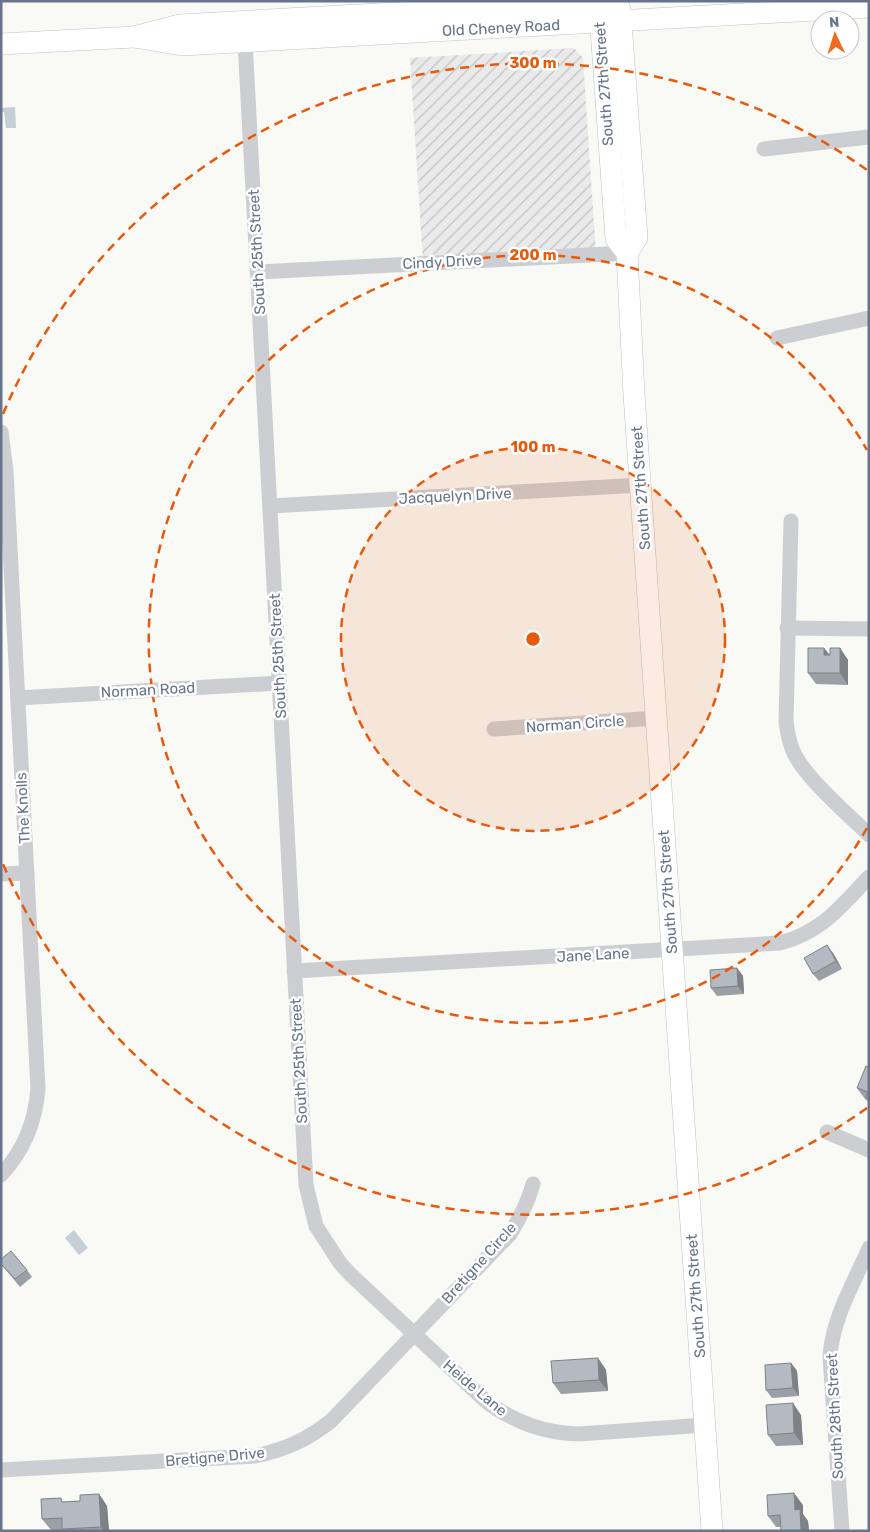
<svg xmlns="http://www.w3.org/2000/svg" width="870" height="1532" viewBox="0 0 870 1532" font-family="Rubik,sans-serif">
<style>
.industrial{fill:url(#industrial-furrows)}
.water{fill:#c5cfd5}
.lines{fill:none;stroke-linecap:round;stroke-linejoin:round}
.secondary-casing{stroke:#bdc1c7;stroke-width:22}
.street{stroke:#ccced2;stroke-width:15}
.secondary{stroke:#fff;stroke-width:21}
.wall{fill:#9ba0a6}
.shaded-wall{fill:#7e8287}
.building{fill:#b4bac1;stroke:#7e8287}
.ring{fill:none;stroke:#e8590c;stroke-width:2.5;stroke-dasharray:9 6}
.labels{text-anchor:middle;stroke-width:5;stroke-linejoin:round;paint-order:stroke}
.street-label{font-size:15px;fill:#66758a;stroke:#fff}
.centre{fill:#e8590c;stroke:#fff;stroke-width:2.5}
.ring-label{font-size:15px;text-anchor:middle;font-weight:bold;fill:#e8590c;stroke:#fff;stroke-width:5;stroke-linejoin:round;paint-order:stroke}
</style>
<defs>
<pattern id="industrial-furrows" width="10" height="10" patternUnits="userSpaceOnUse" patternTransform="scale(1.25)"><rect width="10" height="10" fill="#eaeaea"/><path d="M-1 1l2-2M0 10L10 0M9 11l2-2" fill="none" stroke="#c1c2c3"/></pattern>
</defs>
<rect width="100%" height="100%" fill="#f9f9f6"/>
<path class="industrial" d="M574,48l9,10 13,196 -173,9 -13,-205z"/>
<g class="water">
<path d="M15,107l1,21h-10l-2,-16h-3v-4z"/>
<path d="M74,1230l14,18 -9,7 -14,-17z"/>
</g>
<g class="lines">
<defs>
<g id="secondary">
<path d="M599,1l17,238 11,14 7,141 78,1137"/>
<path d="M620,9l17,229 -10,15"/>
<path d="M134,37l48,8 687,-38"/>
<path d="M1,44l133,-7 46,-12 432,-24"/>
</g>
</defs>
<use href="#secondary" class="secondary-casing"/>
<g class="street">
<path d="M245,41l61,1144 10,41 24,37 10,11 138,129c29,20 56,30 91,31l126,-9"/>
<path d="M764,149l105,-12"/>
<path d="M258,272l369,-19"/>
<path d="M777,338l92,-20"/>
<path d="M1,432l5,39 32,618c-3,34 -14,61 -37,86"/>
<path d="M270,506l371,-21"/>
<path d="M791,521l-5,200c1,10 3,20 7,30 12,27 54,62 76,84"/>
<path d="M787,628l82,1"/>
<path d="M18,698l261,-15"/>
<path d="M494,729l162,-11"/>
<path d="M1,874l26,-1"/>
<path d="M294,971l486,-28c42,-11 60,-36 89,-66"/>
<path d="M827,1132l42,18"/>
<path d="M1,1470l254,-14c29,-6 52,-16 76,-35l179,-187c10,-16 18,-32 23,-50"/>
<path d="M842,1531l-12,-174c2,-38 24,-74 39,-109"/>
</g>
<use href="#secondary" class="secondary"/>
</g>
<g class="wall">
<path d="M824,648l6,7 10,-7 8,12v25l-32,-1 -8,-11z"/>
<path d="M833,953l9,16 -23,12 -6,-7z"/>
<path d="M737,968l6,8 1,18 -27,2 -6,-8z"/>
<path d="M869,1067v35l-4,-3 -8,-11z"/>
<path d="M1,1264l26,6 5,7 -12,10z"/>
<path d="M598,1358l8,12 2,21 -47,3 -8,-11z"/>
<path d="M791,1363l6,8 2,25 -27,2 -6,-8z"/>
<path d="M801,1415l2,30 -27,1 -8,-11z"/>
<path d="M99,1494l8,12 2,25h-46v-1h-12l-9,-11 22,-17 16,-1z"/>
<path d="M803,1505v9l5,7 1,10h-28v-4h-5l-8,-11z"/>
</g>
<g class="shaded-wall">
<path d="M824,648l8,11 -8,-4z"/>
<path d="M840,648l8,12v25l-8,-12z"/>
<path d="M827,945l6,8 9,16 -6,-8z"/>
<path d="M737,968l6,8 1,18 -6,-8z"/>
<path d="M598,1358l8,12 2,21 -9,-11z"/>
<path d="M791,1363l6,8 2,25 -6,-8z"/>
<path d="M793,1403l8,12 2,30 -9,-12z"/>
<path d="M794,1493l9,12v9l5,7 1,10h-8l-6,-21z"/>
<path d="M99,1494l8,12 2,25h-5l-3,-4z"/>
</g>
<g class="building">
<path d="M808,648h16v7h6v-7h10v25h-32z"/>
<path d="M827,945l9,16 -23,13 -9,-16z"/>
<path d="M737,968l1,18 -27,2 -1,-18z"/>
<path d="M866,1066l3,1v32l-3,-1 2,-6 -11,-4z"/>
<path d="M11,1251l16,19 -12,9 -14,-15v-5z"/>
<path d="M598,1358l1,22 -46,3 -2,-22z"/>
<path d="M791,1363l2,25 -27,2 -1,-25z"/>
<path d="M793,1403l1,30 -26,2 -2,-30z"/>
<path d="M794,1493l1,17 5,-1 1,22h-20l-1,-16 -12,1 -1,-21z"/>
<path d="M99,1494l2,33 -39,2v-11l-20,1 -1,-20 20,-1 1,4 18,-1v-6z"/>
</g>
<circle cx="533" cy="639" r="192" fill="#e8590c" fill-opacity=".12"/>
<g class="ring">
<circle cx="533" cy="639" r="192"/>
<path d="M867 828A384 384 0 1 1 867 450"/>
<path d="M867 1108A576 576 0 0 1 3 864M3 414A576 576 0 0 1 867 170"/>
</g>
<g class="labels">
<g class="street-label">
<text transform="translate(501 28) rotate(-3)" y="5">Old Cheney Road</text>
<text transform="translate(604 84) rotate(-94)" y="5">South 27th Street</text>
<text transform="translate(257 252) rotate(-93)" y="5">South 25th Street</text>
<text transform="translate(442 262) rotate(-3)" y="5">Cindy Drive</text>
<text transform="translate(641 488) rotate(-94)" y="5">South 27th Street</text>
<text transform="translate(455 496) rotate(-3)" y="5">Jacquelyn Drive</text>
<text transform="translate(278 656) rotate(-93)" y="5">South 25th Street</text>
<text transform="translate(148 690) rotate(-3)" y="5">Norman Road</text>
<text transform="translate(575 724) rotate(-4)" y="5">Norman Circle</text>
<text transform="translate(23 808) rotate(-93)" y="5">The Knolls</text>
<text transform="translate(668 892) rotate(-94)" y="5">South 27th Street</text>
<text transform="translate(593 955) rotate(-3)" y="5">Jane Lane</text>
<text transform="translate(299 1061) rotate(-93)" y="5">South 25th Street</text>
<text transform="translate(479 1263) rotate(-48)" y="5">Bretigne Circle</text>
<text transform="translate(696 1296) rotate(-94)" y="5">South 27th Street</text>
<text transform="translate(475 1388) rotate(40)" y="5">Heide Lane</text>
<text transform="translate(835 1416) rotate(-93)" y="5">South 28th Street</text>
<text transform="translate(215 1457) rotate(-5)" y="5">Bretigne Drive</text>
</g>
</g>
<circle cx="533" cy="639" r="8" class="centre"/>
<g class="ring-label">
<text x="533" y="68">300 m</text>
<text x="533" y="260">200 m</text>
<text x="533" y="452">100 m</text>
</g>
<rect width="870" height="1532" fill="none" stroke="#66758a" stroke-width="5"/>
<g transform="translate(835 35) rotate(356)"><circle r="24" fill="#ffffff" stroke="#c2c8d0"/>
<path d="M0-4L9 19L0 12L-9 19Z" fill="#f16b1e"/>
<text y="-8" font-size="14" font-weight="bold" text-anchor="middle" fill="#66758a">N</text>
</g>
</svg>
